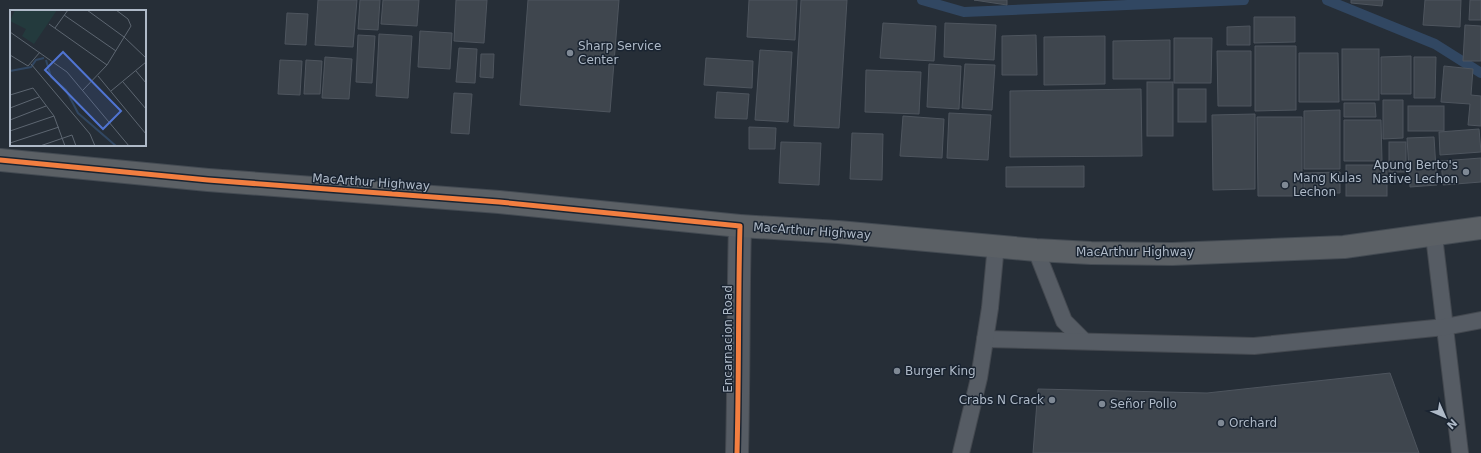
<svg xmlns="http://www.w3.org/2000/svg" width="1481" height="453" viewBox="0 0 1481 453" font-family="'DejaVu Sans',sans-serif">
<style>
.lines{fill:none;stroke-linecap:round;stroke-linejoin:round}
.stream{stroke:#314762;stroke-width:10}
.building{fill:#3f464e;stroke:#4e555e}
.service-casing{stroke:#43484f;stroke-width:18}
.minor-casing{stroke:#43484f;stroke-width:24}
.trunk-casing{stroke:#434a52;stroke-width:24}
.service{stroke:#565c64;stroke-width:16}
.minor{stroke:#565c64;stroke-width:22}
.trunk{stroke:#5b6065;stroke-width:22}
.cycleway-casing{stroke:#1a2431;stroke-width:8}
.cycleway{stroke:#f27e40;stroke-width:5}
.poi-dot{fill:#7f8995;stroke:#1a2431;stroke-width:1.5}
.labels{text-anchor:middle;stroke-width:3;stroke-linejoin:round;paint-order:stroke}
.poi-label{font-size:12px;fill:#afbac8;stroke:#1a2431;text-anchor:start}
.street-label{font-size:12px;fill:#afbac8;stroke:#1a2431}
.inset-river{fill:none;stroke:#314762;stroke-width:2}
.inset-road{fill:none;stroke:#5d6671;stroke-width:1}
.view{fill:#5074d2;fill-opacity:0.15;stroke:#5074d2;stroke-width:2}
.inset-edge{fill:none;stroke:#afbac8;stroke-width:2}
</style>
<rect width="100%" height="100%" fill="#262e37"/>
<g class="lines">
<g class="stream">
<path d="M922,0l42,12 280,-12"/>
<path d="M1327,0l108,44 46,29"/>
</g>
</g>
<g class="building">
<path d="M318,0h39l-4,47 -38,-2z"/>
<path d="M360,0h20l-2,30 -20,-1z"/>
<path d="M383,0h36l-2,26 -36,-2z"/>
<path d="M456,0h31l-3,43 -30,-2z"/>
<path d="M528,0h91l-9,112 -90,-7z"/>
<path d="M749,0h48l-2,40 -48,-3z"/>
<path d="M801,0h46l-8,128 -45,-2z"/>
<path d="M974,0h33v5z"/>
<path d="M1351,0h32l-1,6 -31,-3z"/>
<path d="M1425,0h36l-1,27 -37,-2z"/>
<path d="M1470,0h11v20h-12z"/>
<path d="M287,13l21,1 -2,31 -21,-1z"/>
<path d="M1254,17h41v25l-41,1z"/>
<path d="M883,23l53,3 -2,35 -54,-3z"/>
<path d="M945,23l51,2 -2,35 -50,-3z"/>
<path d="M1465,25l16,1v35h-18z"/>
<path d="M1250,26v19h-23v-18z"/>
<path d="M420,31l32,2 -2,36 -32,-2z"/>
<path d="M379,34l33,2 -4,62 -32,-2z"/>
<path d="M358,35l17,1 -3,47 -16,-1z"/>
<path d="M1036,35l1,40h-35v-39z"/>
<path d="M1105,36v48l-61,1v-48z"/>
<path d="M1174,38h38l-1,45h-37z"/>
<path d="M1170,40v39h-57v-38z"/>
<path d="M1255,46h41v64l-41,1z"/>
<path d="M459,48l18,1 -2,34 -19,-1z"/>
<rect x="1342" y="49" width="37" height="51"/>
<path d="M760,50l32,2 -4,70 -33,-2z"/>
<path d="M1217,51h34v55h-33z"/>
<path d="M1299,53h39l1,49h-40z"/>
<path d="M481,54h13l-1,24 -13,-1z"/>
<path d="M1411,56v38h-30v-37z"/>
<path d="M325,57l27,2 -3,40 -27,-1z"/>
<path d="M1414,57h22l-1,41h-21z"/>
<path d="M706,58l47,3 -1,27 -48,-3z"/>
<path d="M280,60l22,1 -2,34 -22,-1z"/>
<path d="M306,60l16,1 -2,33h-16z"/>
<path d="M929,64l32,2 -2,43 -32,-2z"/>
<path d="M965,64l30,1 -3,45 -30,-2z"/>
<path d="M1444,66l29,3 -2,26 10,1v30l-13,-1 2,-21 -29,-2z"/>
<path d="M866,70l55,2 -2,42 -54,-2z"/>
<rect x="1147" y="82" width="26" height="54"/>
<path d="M1141,89l1,67 -132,1v-66z"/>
<rect x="1178" y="89" width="28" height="33"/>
<path d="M717,92l32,2 -2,25 -32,-1z"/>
<path d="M454,93l18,1 -3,40 -18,-1z"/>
<path d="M1383,100h20v38l-20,1z"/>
<path d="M1344,103h31l1,14h-32z"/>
<rect x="1408" y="106" width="36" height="25"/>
<path d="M1340,110v59h-36v-58z"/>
<path d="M949,113l42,2 -3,45 -41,-2z"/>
<path d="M1255,114v75l-42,1 -1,-75z"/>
<path d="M903,116l41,3 -2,39 -42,-2z"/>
<path d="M1257,117h45v79h-44z"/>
<path d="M1344,120h37l1,41h-38z"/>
<path d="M749,127l27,1 -1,21h-26z"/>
<path d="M1479,129l2,23 -41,3 -1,-23z"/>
<path d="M852,133l31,1 -1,46 -32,-1z"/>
<path d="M1434,137l3,48 -27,2 -3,-49z"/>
<path d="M781,142l40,1 -2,42 -40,-2z"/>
<rect x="1389" y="142" width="17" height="30"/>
<path d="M1481,158v24l-38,3 -2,-24z"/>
<rect x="1346" y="165" width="41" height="31"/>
<path d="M1084,166v21h-78v-20z"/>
<path d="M1340,172v21h-36v-20z"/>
<path d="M1390,373l29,80h-386l5,-64 169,4z"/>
</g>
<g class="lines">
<defs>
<g id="service">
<path d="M1434,236l26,217"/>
<path d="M1036,250l28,71 20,20"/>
<path d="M985,339l269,7 191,-19 36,-7"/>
<path d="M961,453l18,-75 11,-70 6,-63"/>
</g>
<path id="minor" d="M737,453c2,-76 1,-152 3,-227"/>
<path id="trunk" d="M0,160l208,20 291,22 241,24 98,6 198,18 55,3 81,1 172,-7 137,-19"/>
</defs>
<use href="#service" class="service-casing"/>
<use href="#minor" class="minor-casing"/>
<use href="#trunk" class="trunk-casing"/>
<use href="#service" class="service"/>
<use href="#minor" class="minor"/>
<use href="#trunk" class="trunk"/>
<defs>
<path id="cycleway" d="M0,160l208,20 291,22 241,24c-2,75 -1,151 -3,227"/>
</defs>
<use href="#cycleway" class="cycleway-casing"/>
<use href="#cycleway" class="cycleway"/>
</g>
<g class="poi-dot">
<circle cx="570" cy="53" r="4"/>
<circle cx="1466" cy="172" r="4"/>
<circle cx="1285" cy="185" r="4"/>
<circle cx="897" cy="371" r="4"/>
<circle cx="1052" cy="400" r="4"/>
<circle cx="1102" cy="404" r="4"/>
<circle cx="1221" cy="423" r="4"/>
</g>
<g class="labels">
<g class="poi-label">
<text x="578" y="50">Sharp Service<tspan x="578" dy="14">Center</tspan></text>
<text x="1458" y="169" text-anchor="end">Apung Berto's<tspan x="1458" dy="14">Native Lechon</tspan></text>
<text x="1293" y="182">Mang Kulas<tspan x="1293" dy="14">Lechon</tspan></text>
<text x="905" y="375">Burger King</text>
<text x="1044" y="404" text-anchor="end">Crabs N Crack</text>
<text x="1110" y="408">Señor Pollo</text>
<text x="1229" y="427">Orchard</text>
</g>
<g class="street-label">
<text transform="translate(371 182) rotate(4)" y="4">MacArthur Highway</text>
<text transform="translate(812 231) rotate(4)" y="4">MacArthur Highway</text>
<text x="1135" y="256">MacArthur Highway</text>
<text transform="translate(728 339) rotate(-90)" y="4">Encarnacion Road</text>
</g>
</g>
<g transform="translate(10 10)">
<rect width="136" height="136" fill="#262e37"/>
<path d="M5,0h42l-23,34 -12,-8 4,-7 -16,-8z" fill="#233a3d"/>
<path class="inset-river" d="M36,50l5,17 15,13 12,23 38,33M0,61l21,-4 5,-7 8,-2"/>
<path class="inset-road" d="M77,0l37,27 22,21M54,5l52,36M39,14l58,41M45,18l13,-18M0,22l57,40 62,74M0,45l18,11 12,-14M21,54l59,70 5,12M126,61l10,12M88,66l48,58M113,72l23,27M73,80l24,-25 24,-39 -3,-7 -12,-9M101,81l35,-29M0,85l23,-7 21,28 11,30M0,98l29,-11M0,110l36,-14M0,121l44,-15M0,133l49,-16M30,136l32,-11 4,11"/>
<path class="view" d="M53,42l58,59 -18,18 -58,-59z"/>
<rect width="136" height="136" class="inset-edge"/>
</g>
<g transform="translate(1445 417) rotate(135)" stroke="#1a2431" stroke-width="3" paint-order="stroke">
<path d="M0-3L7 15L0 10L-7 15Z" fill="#afbac8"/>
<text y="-6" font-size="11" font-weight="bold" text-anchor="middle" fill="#afbac8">N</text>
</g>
</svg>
